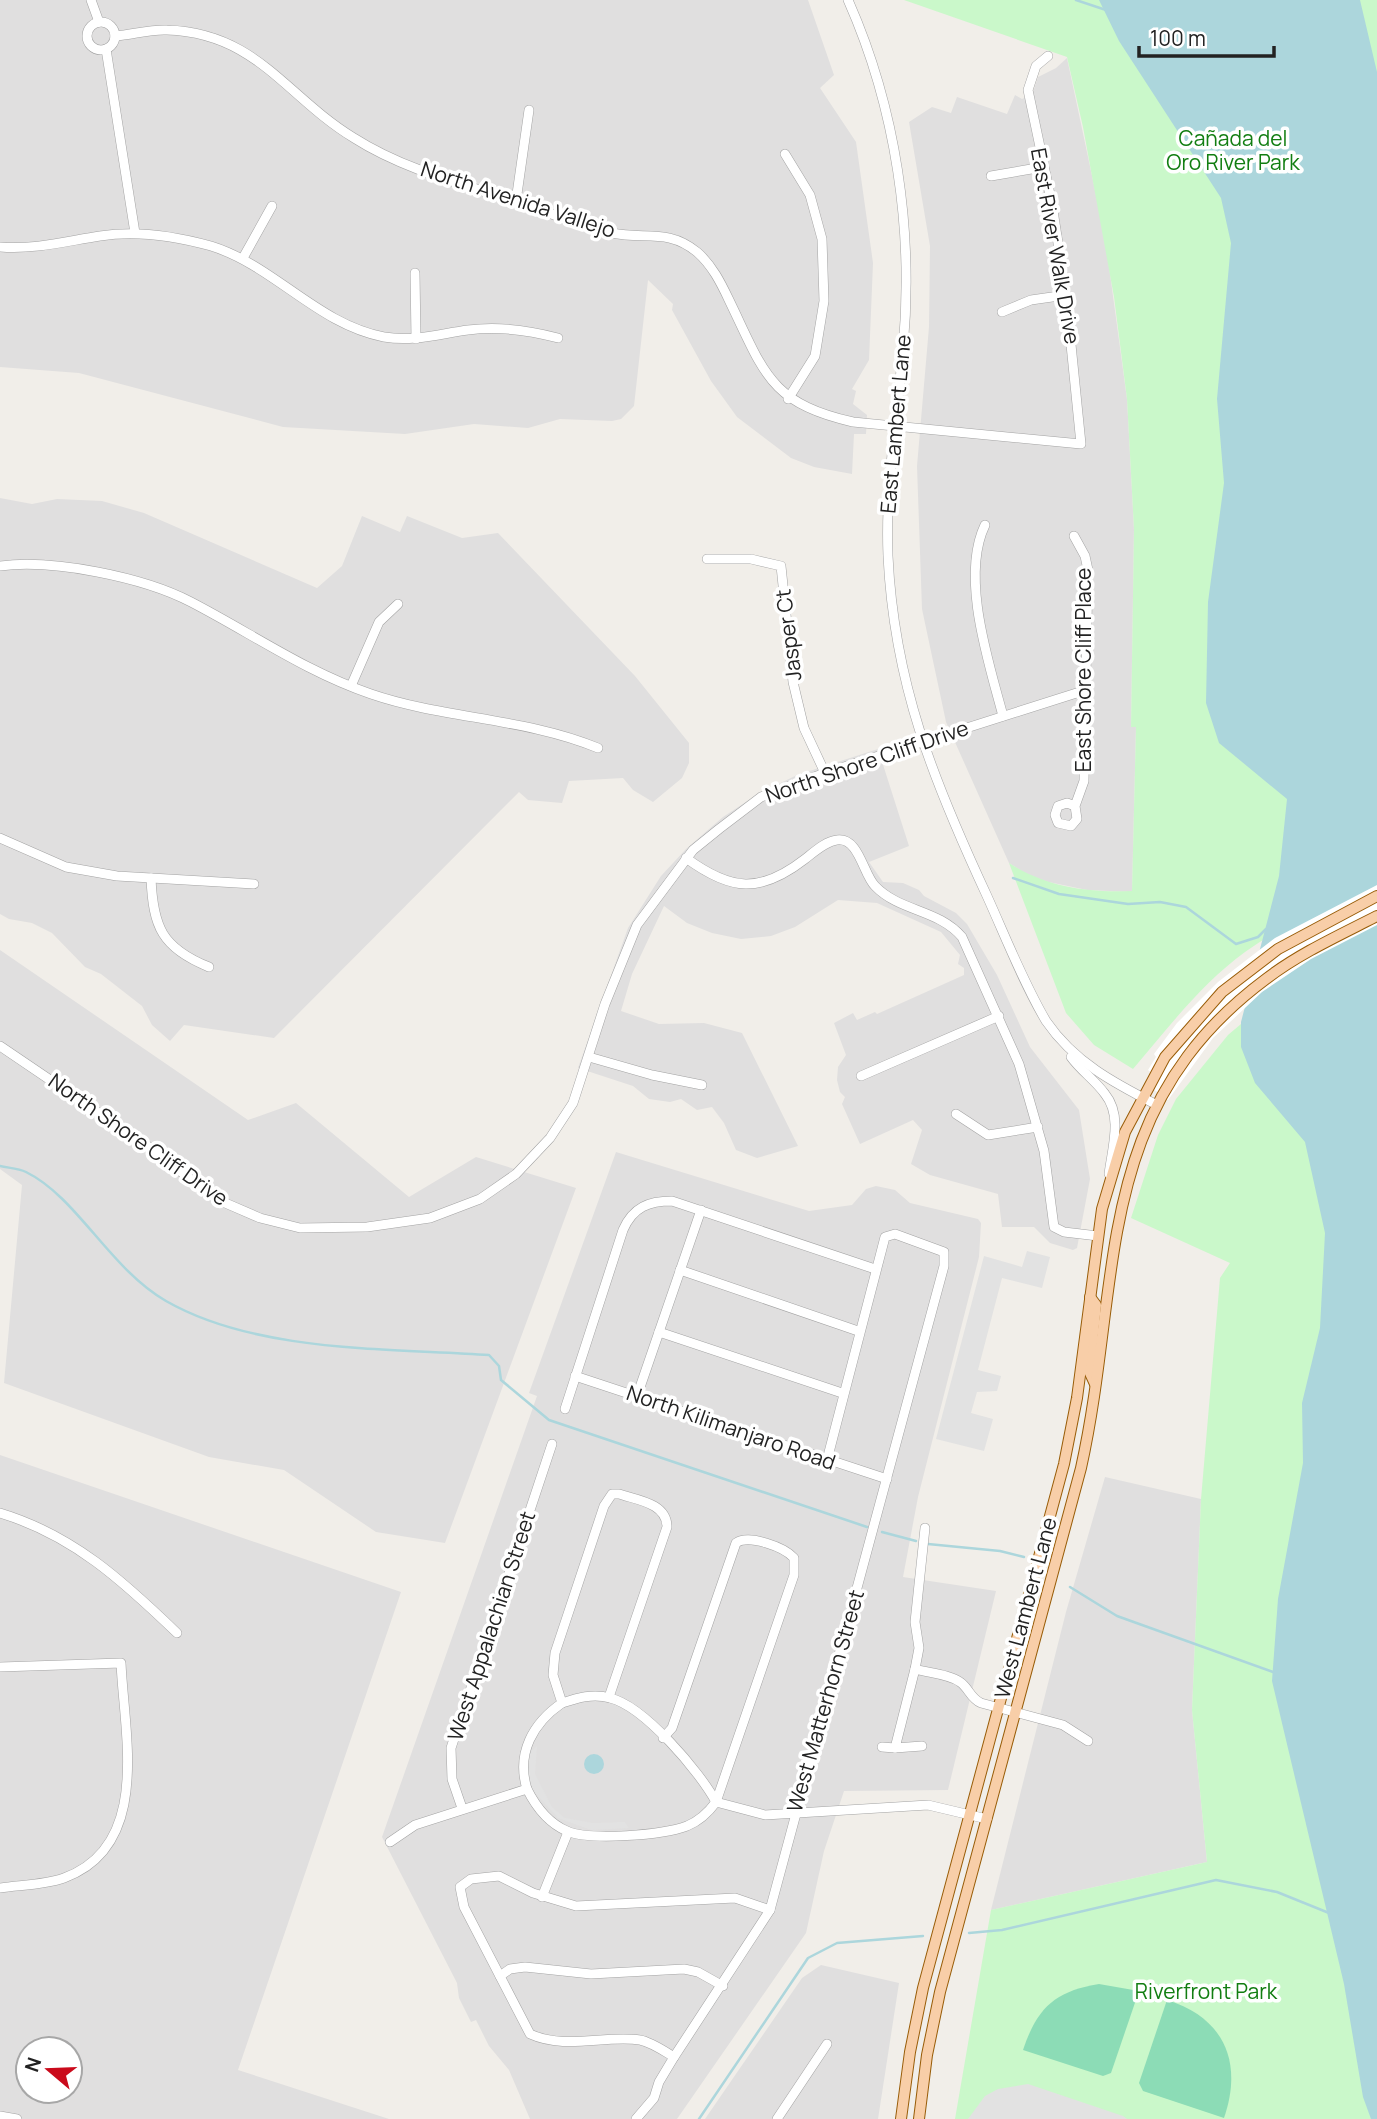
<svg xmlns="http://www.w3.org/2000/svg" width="1377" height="2119" viewBox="0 0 1377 2119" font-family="Manrope,sans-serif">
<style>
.residential{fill:#e0dfdf;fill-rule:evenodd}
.park{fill:#caf8ca}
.pitch{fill:#8cdcb6}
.parking{fill:#e2e2e2}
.water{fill:#acd6dc}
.pier{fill:#fff}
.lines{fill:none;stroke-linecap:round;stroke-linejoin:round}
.stream{stroke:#acd6dc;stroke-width:2.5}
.minor-casing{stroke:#a3a3a3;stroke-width:10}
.major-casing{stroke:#985c07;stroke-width:12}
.minor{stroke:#fff;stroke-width:9}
.major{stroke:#f8cea8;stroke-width:10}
.labels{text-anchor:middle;stroke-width:7;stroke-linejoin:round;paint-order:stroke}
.park-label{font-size:21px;fill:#127e12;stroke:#fff}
.street-label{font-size:21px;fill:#222;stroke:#fff}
</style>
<rect width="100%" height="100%" fill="#f1eee9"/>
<g class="residential">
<path d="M0,0h808l26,75 -14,13 36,54 17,121 -4,97 -17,29 4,2 -3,13 14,11 -1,19h-12l-2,40 -38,-7 -23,-9 -54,-41 -26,-36 -39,-71 1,-6 -25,-24 -14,126 -13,13 -9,2 -52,-2 -32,9 -54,-4 -69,10 -122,-7 -204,-54 -79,-6z"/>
<path d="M1067,58l38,179 22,162 7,130 -3,197 5,1 -4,165 -45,-2 -53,-11 -25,-16 -63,-141 -24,-113 -5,-143 12,-139 1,-81 -21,-124 23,-15 19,6 6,-16 50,17 8,-19 7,4 10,-4 6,-18 18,-9z"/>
<path d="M0,498l32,6 25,-5 45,2 42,12 173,75 25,-22 20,-50 38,16 7,-16 55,22 36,-5 137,143 54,67v20l-7,15 -29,24 -20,-12 -10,-12 -54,3 -7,22 -34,-3 -9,-8 -245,246 -90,-13 -14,16 -18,-16 -10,-19 -41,-32 -16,-7 -33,-34 -20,-10 -23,-4 -9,-5z"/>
<path d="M878,749l31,97 -40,16 14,20 20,1 16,7 5,6 32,17 11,11 30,51 33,72 49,63 11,69 -13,69 -4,2 -23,-7 -16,-16h-32l-4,-33 -68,-19 -19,-11 11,-34 -9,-10 -53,24 -18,-40 3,-7 -5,-5 -3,-12 1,-13 8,-12 -12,-32 19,-10 4,7 18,-8 2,2 87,-39v-7l-6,-4 2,-9 -19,-23 -64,-29 -39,-3 -43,27 -24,9 -30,3 -29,-6 -25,-10 -23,-17 -32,68 -11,37 38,13 45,-1 38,10 56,113 -41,12 -21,-8 -12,-27 -12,-16 -15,3 -16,-11 -11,3 -21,-3 -16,-13 -55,-18 50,-140 33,-52 25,-27 37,-32 35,-23 39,-19z"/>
<path d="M0,950l248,170 48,-17 113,94 67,-40 100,31 -131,355 -69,-11 -92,-62 -75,-13 -205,-74 18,-198 -22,-16z"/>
<path d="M616,1152l193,59 43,-6 14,-16 10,-3 19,4 15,13 68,16 3,4 -2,34 -61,240 -15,80 93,14 -48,199 -104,1 -20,60 -18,82 -129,186h-147l-21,-49 -20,-24 -13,-26 -5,2 -12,-24 -2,-15 -75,-146 155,-441 -8,-3z"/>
<path d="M0,1455l401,137 -163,478 151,49h-389zM28,2049h42v42h-42z"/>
<path d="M1105,1477l96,22 -9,211 15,152 -216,48 75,-298z"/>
<path d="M821,1965l78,18 -21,136h-173l97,-141z"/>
</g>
<g class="park">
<path d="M904,0h473v879c-44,23 -92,44 -132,73 -44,32 -77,76 -112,117l-39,-24 -28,-32 -57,-150c37,24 79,30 123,28l4,-164h-5l3,-198 -7,-130 -13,-102 -31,-170 -16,-70z"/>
<path d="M1333,958l44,1161h-422l36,-209 216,-48 -15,-152 9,-211 19,-221 10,-15 -99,-45 27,-83 18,-36 52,-64 46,-39z"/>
</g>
<g class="pitch">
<path d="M1099,1984l40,7 -28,82 -8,3 -80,-26c14,-42 32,-59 76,-66z"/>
<path d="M1167,2000c58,18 76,63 57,118l-81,-27 -4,-8z"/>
</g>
<g class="parking">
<path d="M1027,1251l23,6 -8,31 -40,-10 -24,92 23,6 -4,15 -20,1 -6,21 22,6 -9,32 -48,-12 48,-183 38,11z"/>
<path d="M537,1746l-2,28 17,33 13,11 28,5 32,-1 4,6 -38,2 -33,-12 -25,-27 -4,-12 -1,-25z"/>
<path d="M1028,2084l95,32 4,3h-159l17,-23 13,-7z"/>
</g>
<g class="water">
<path d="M1099,0h261l17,72v2047h-6l-8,-22 -19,-113 -72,-303 6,-82 25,-136 -1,-60 18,-75 5,-95 -20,-91 -50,-59 -14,-36v-25l38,-146 8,-77 -68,-56 -13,-40 2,-101 16,-119 -7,-84 14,-156 -10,-45 -102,-157z"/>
<circle cx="594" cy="1764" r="10"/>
</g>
<path class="pier" d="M1377,885v40l-66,34 -49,33 -49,46 -45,62 -16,-12 6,-10 -10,-8 8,-13 -2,-3 23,-31 41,-41 57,-44z"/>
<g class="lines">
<g class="stream">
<path d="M1076,0l30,10"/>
<path d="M1013,878l46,16 69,10 32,-2 26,5 50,37 22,-7 8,-8"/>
<path d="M0,1166c8,2 18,2 26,6 51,25 84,97 140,129 91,52 221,47 323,54l10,11 2,14 48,40 318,107"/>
<path d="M882,1532l34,9"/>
<path d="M928,1544l72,7 24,6"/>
<path d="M1070,1587l47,29 156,56"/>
<path d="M969,1933l33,-3 214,-50 61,12 52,21"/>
<path d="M699,2119l109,-161 29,-15 86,-7"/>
</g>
<defs>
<g id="minor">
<path d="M91,0l8,22"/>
<path d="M848,0c48,108 66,231 55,349 -6,70 -18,137 -15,207 6,128 46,226 99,340 19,42 36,86 59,125 28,41 68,62 111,84"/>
<circle cx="101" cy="36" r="14"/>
<path d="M115,36c17,-1 35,-7 52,-6 90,3 118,66 187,108 50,32 112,47 167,65 30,10 60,24 91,30 32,7 56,-5 85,19 15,13 24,31 32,48 35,72 40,103 124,122l228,22 -15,-149 -14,-91 -24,-114 8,-24 12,-10"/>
<path d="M106,49l29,184"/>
<path d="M785,154l25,41 12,44 2,62 -9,55 -27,43"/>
<path d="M991,176l52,-9"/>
<path d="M516,201l13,-91"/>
<path d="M0,247c34,3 67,-6 100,-11 37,-6 75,0 111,10 64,20 106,78 173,91 29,5 55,-3 84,-7 31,-4 60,0 90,8"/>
<path d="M243,258l29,-52"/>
<path d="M415,273l1,66"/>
<path d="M1002,312l29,-12 35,-5"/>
<path d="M985,525c-25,52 4,138 18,191"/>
<path d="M1074,536l11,20 3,14 -4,211 -9,25 2,13 -6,7 -13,-3 -3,-8 3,-9 9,-3 8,3"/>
<path d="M707,559h44l30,7 12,116 11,46 21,45"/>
<path d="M0,566c53,-7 143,11 191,36 60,31 115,70 180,92 73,25 155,24 227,54"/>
<path d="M351,686l28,-64 19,-18"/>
<path d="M0,838l66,29 51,9 137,8"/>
<path d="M686,858c45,33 74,36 119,1 9,-7 21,-18 32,-19 22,-3 26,34 38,46 25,26 63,23 87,51l57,127 25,87 10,76 10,5 34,4"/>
<path d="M151,878c2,49 11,70 58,89"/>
<path d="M0,1046l149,101 67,52 44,19 40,10 67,-1 63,-9 50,-19 36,-25 34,-36 23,-35 32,-99 32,-79 56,-75 26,-21 42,-32 64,-24 261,-83"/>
<path d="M589,1057l63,18 50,10"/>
<path d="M1071,1057c10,14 24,23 34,37 18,22 7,55 4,80"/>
<path d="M861,1076l138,-60"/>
<path d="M956,1114l32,21 50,-8"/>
<path d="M680,1270l178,61"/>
<path d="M659,1332l183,61"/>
<path d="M575,1376l312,103"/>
<path d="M637,1396l64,-186"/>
<path d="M565,1409l58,-179c10,-23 26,-29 49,-29l203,68"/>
<path d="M0,1513c73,22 123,68 177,120"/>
<path d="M0,1667l121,-4c3,71 31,183 -57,215 -20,7 -43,7 -64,10"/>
<path d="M915,1669l4,-21 -4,-26 10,-94"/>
<path d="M562,1703c15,-5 31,-10 48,-5 34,8 90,74 106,104"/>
<path d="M663,1738l9,-10 64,-185c13,-9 48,4 58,15v17l-78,227"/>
<path d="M882,1747l13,1 20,-79c13,4 34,5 45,13 9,6 10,16 21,21l82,22 25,16"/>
<path d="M895,1748l27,-2"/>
<path d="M527,1789c-11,-36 6,-66 35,-86l-9,-28 2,-22 49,-147 8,-12h7c18,6 48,9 48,33l-58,170"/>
<path d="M462,1808l-10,-29 -1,-31 101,-304"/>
<path d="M390,1842l25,-17 112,-36c9,18 21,34 40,42 23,10 96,4 120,-5 12,-5 21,-13 29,-24l49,13 163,-10 59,14"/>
<path d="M542,1897l26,-65"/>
<path d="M500,1976l10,-7 15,-2 66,7 93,-5 14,3 25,14"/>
<path d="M674,2057c-10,-6 -23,-15 -34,-17 -36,-5 -75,10 -110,-6l-66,-127 -4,-20 11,-8 28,-3 34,17 43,13 159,-8 35,12"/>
<path d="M0,2116l17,3"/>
<path d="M636,2119l18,-21 5,-16 15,-25 96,-147 174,-644v-14l-49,-18 -10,3 -58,223"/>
<path d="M777,2119l50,-75"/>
</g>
<g id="major">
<path d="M1090,1297l6,8 -7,66 6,13"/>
<path d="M901,2119l9,-67 13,-64 141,-524 13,-66 25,-189 23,-77 40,-75 57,-65 56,-43 99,-53"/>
<path d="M919,2119l8,-64 13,-63 141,-524c42,-189 9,-358 185,-489 34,-26 74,-44 111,-63"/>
</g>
</defs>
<use href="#minor" class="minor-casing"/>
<use href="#major" class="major-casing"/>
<use href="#minor" class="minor"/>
<use href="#major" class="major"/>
</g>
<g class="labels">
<g class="park-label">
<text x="1233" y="146">Cañada del<tspan x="1233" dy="24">Oro River Park</tspan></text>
<text x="1206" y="1999">Riverfront Park</text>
</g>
<g class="street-label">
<text transform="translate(518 200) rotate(18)" y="7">North Avenida Vallejo</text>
<text transform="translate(1055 246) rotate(80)" y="7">East River Walk Drive</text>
<text transform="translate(896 424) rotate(-85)" y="7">East Lambert Lane</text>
<text transform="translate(789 635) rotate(-97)" y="7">Jasper Ct</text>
<text transform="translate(1084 670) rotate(-90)" y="7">East Shore Cliff Place</text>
<text transform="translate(867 762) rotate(-19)" y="7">North Shore Cliff Drive</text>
<text transform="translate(138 1140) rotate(35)" y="7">North Shore Cliff Drive</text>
<text transform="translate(731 1428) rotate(19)" y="7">North Kilimanjaro Road</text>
<text transform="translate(1026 1608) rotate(-75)" y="7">West Lambert Lane</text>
<text transform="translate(492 1626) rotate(-72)" y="7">West Appalachian Street</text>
<text transform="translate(826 1701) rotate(-74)" y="7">West Matterhorn Street</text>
</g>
</g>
<g transform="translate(49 2070) rotate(289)"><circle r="33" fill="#ffffff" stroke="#a7a7a7" stroke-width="2"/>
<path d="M0-5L12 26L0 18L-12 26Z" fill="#ca0a1b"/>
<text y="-10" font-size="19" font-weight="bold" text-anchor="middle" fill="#222222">N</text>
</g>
<path d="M1139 46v10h135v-10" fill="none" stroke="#222222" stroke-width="3.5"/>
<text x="1150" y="46" font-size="21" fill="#222222" stroke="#ffffff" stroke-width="5" paint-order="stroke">100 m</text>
</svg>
